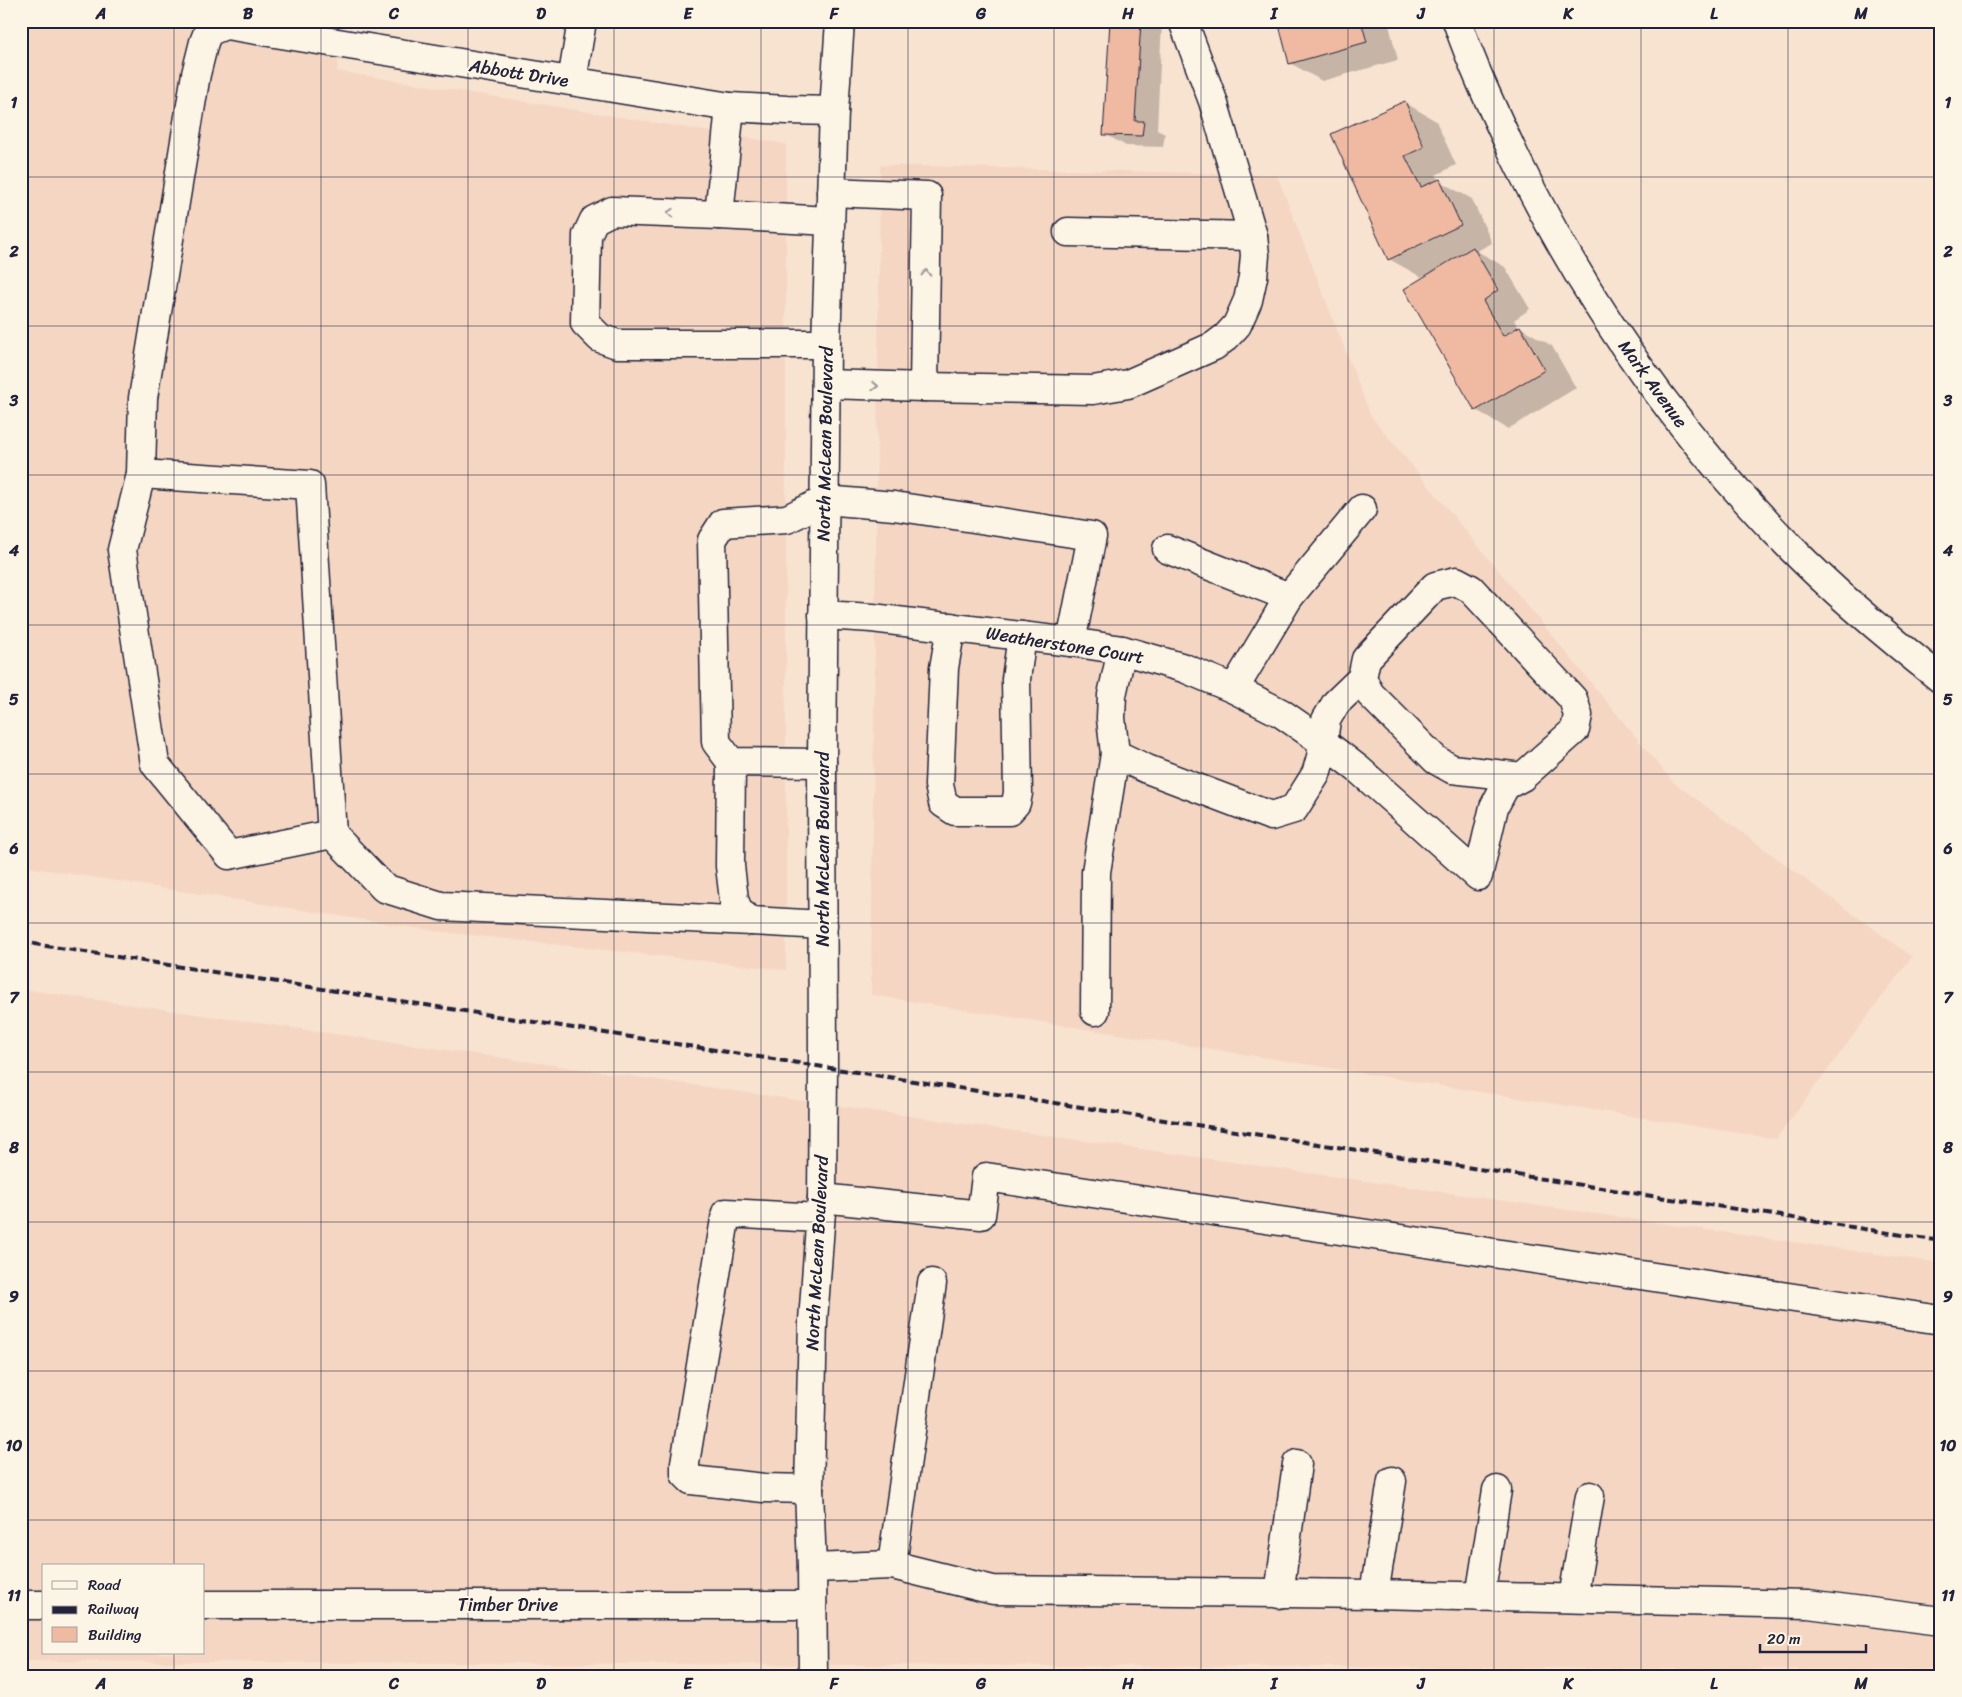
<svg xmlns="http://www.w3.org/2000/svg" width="1962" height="1697" viewBox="0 0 1962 1697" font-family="Sriracha,sans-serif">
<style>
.built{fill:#f5d6c3;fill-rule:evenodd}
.shadow{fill:#0003}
.building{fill:#efb9a2;stroke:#22223b}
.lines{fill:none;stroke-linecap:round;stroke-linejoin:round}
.minor-casing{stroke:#22223b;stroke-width:31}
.major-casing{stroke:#22223b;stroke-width:31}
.minor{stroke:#fcf5e5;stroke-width:28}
.major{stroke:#fcf5e5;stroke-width:28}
.rail{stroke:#22223b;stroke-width:4;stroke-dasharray:8 4;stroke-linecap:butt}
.oneway{stroke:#9a9698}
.grid{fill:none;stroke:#22223b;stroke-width:1;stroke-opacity:0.55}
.labels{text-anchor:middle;stroke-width:4;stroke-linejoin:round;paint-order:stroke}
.street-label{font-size:18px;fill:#22223b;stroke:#fcf5e5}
.neatline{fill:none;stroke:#22223b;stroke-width:2}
.grid-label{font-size:16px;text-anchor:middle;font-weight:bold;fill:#22223b}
</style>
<rect width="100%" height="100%" fill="#f8e3d1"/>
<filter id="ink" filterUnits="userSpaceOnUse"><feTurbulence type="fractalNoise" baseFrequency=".02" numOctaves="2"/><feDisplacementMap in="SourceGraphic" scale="10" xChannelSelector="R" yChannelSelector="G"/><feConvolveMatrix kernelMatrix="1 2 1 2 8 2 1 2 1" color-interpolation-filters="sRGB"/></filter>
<g filter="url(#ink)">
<g class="built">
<path d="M21,21h323l-7,50 449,73v826l-351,-39 -414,-65z"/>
<path d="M880,165l397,10 94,241 302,366 239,175 -136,182 -905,-144z"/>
<path d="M21,989l1920,274v407l-1920,-9zM44,1566h160v87h-160z"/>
</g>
<g class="shadow">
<path d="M1111,21h51l-5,109 8,4 -2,13 -37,-1 -21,-12z"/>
<path d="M1279,21h109l10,39 -76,21 -32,-18z"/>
<path d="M1404,102l32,19 20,44 -20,10 3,6 33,18 20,44 -15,8 28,16 25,42 -16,11 5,8 1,-1 32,19 24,42 -68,41 -32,-19 -50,-135 -5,2 -32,-18z"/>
</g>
<g class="building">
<path d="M1110,21h31l-6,100h9l-2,15 -39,-1z"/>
<path d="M1278,21h83l6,21 -78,22z"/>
<path d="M1405,101l19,46 -19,9 16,31 19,-8 21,46 -73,35 -57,-126z"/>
<path d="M1473,247l25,43 -15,11 20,35 17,-10 25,44 -70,41 -71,-122z"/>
</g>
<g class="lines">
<defs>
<g id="minor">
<path d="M1457,21c16,47 38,93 59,138 70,143 162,275 275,389 46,47 98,90 150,131"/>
<path d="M208,22l522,85 57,3 47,1"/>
<path d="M225,25l-17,7 -4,10 -8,32 -53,324 -2,76 169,11 22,349 52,54 57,18 310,15"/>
<path d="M572,81l10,-60"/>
<path d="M730,107l-11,108 111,6"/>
<path d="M719,215l-107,-4 -18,9 -7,15 -2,88 15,15 17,6h209"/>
<path d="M1068,232l185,4"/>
<path d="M826,384l98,3 3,-191 -96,-4"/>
<path d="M924,387l169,3 35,-6 86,-38 12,-9 11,-12 11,-25 5,-23 2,-22 -2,-19 -40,-135 -30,-80"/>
<path d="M141,474l-19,76 33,214 74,91 103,-21"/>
<path d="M1167,549l122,48"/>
<path d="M823,615l49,3 199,24 51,8 62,18 50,21 47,24 42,29 35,27 120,107 16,-69 8,-15 3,-6 17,-9 53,-47 3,-15 -5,-16 -102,-110 -15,-8 -21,5 -69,73 -4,19 8,16 66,66 16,9 70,8"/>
<path d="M951,627l-7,41 -5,117 4,18 12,8h54l7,-8 2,-10 -2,-114 6,-43"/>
<path d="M1122,650l-10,45 -1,23 4,36 32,15 124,47 23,-7 22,-35 5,-17 5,-37 10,-17 26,-25"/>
<path d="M1234,689l55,-92 73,-88"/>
<path d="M731,762l-1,104 4,34 5,12 12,9 72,4"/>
<path d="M822,763l-91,-1 -15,-20 -4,-202 11,-17 64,-4 38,-19 69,6 198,30 -21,106"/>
<path d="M1095,1011l1,-139 19,-118"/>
<path d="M822,1198l159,17 5,-38 955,143"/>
<path d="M809,1489l-45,-1 -73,-8 -6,-6v-11l41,-250 93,5"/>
<path d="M892,1565l101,25 381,4 434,10 133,17"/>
<path d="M812,1568l80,-3 40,-282"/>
<path d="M1279,1594l18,-130"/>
<path d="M1374,1594l18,-113"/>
<path d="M1480,1597l17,-107"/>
<path d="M1573,1598l17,-102"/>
<path d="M21,1605h23"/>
<path d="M204,1605h608"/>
</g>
<path id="major" d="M813,1676l-1,-108 -3,-79 4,-168 9,-123 1,-132 -1,-303 4,-419 8,-233 6,-90"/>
</defs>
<use href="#minor" class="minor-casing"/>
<use href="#major" class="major-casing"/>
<use href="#minor" class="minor"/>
<use href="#major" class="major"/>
<path class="rail" d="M21,942l1920,299"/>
</g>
<defs><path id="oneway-chevron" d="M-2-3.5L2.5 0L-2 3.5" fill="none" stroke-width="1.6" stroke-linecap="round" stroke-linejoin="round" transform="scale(1.25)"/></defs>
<g class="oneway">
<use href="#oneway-chevron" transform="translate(670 213) rotate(-178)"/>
<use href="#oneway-chevron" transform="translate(926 273) rotate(-89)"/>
<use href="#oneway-chevron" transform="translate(875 386) rotate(2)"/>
</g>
</g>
<path class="grid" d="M174,21v1545M321,21v1655M468,21v1655M614,21v1655M761,21v1655M908,21v1655M1054,21v1655M1201,21v1655M1348,21v1655M1494,21v1655M1641,21v1655M1788,21v1655M21,177h1920M21,326h1920M21,475h1920M21,625h1920M21,774h1920M21,923h1920M21,1072h1920M21,1222h1920M21,1371h1920M21,1520h1920M174,1653v23"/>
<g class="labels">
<g class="street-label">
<text transform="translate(519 73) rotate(9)" y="6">Abbott Drive</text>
<text transform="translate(1653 384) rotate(54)" y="6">Mark Avenue</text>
<text transform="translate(825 444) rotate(-89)" y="6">North McLean Boulevard</text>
<text transform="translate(1065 645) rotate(9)" y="6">Weatherstone Court</text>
<text transform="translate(823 849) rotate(-90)" y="6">North McLean Boulevard</text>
<text transform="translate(817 1253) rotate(-87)" y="6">North McLean Boulevard</text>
<text x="508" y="1611">Timber Drive</text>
</g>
</g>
<rect width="1962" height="1697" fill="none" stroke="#fcf5e5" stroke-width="55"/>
<rect x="42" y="1564" width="162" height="90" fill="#fcf5e5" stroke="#a5a1a1"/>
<rect x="52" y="1581" width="25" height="8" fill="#fcf5e5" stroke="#a5a1a1"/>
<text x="88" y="1590" font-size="15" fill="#22223b">Road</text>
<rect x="52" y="1606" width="25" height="8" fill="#22223b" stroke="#a5a1a1"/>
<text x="88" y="1614" font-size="15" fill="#22223b">Railway</text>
<rect x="52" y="1627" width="25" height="15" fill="#efb9a2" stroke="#a5a1a1"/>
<text x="88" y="1640" font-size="15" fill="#22223b">Building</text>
<path d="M1760 1644v8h106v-8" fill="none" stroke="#22223b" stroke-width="2.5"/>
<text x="1767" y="1644" font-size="15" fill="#22223b" stroke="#fcf5e5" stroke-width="4" paint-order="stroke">20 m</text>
<rect x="28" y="28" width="1906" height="1642" class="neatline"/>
<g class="grid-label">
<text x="101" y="19">A</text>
<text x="248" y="19">B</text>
<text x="394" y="19">C</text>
<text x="541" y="19">D</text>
<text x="688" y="19">E</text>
<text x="834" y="19">F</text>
<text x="981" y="19">G</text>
<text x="1128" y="19">H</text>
<text x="1274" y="19">I</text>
<text x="1421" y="19">J</text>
<text x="1568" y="19">K</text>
<text x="1714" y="19">L</text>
<text x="1861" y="19">M</text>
<text x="14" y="108">1</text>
<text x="1948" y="108">1</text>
<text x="14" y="257">2</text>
<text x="1948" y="257">2</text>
<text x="14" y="406">3</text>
<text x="1948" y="406">3</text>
<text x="14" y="556">4</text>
<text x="1948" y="556">4</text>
<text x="14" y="705">5</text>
<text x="1948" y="705">5</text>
<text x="14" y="854">6</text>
<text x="1948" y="854">6</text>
<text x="14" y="1003">7</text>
<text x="1948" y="1003">7</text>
<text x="14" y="1153">8</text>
<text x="1948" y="1153">8</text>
<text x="14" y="1302">9</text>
<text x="1948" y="1302">9</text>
<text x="14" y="1451">10</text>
<text x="1948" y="1451">10</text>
<text x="14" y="1601">11</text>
<text x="1948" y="1601">11</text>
<text x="101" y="1689">A</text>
<text x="248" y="1689">B</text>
<text x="394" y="1689">C</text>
<text x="541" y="1689">D</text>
<text x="688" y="1689">E</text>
<text x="834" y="1689">F</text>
<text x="981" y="1689">G</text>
<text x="1128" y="1689">H</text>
<text x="1274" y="1689">I</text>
<text x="1421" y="1689">J</text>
<text x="1568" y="1689">K</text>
<text x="1714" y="1689">L</text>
<text x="1861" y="1689">M</text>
</g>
</svg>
